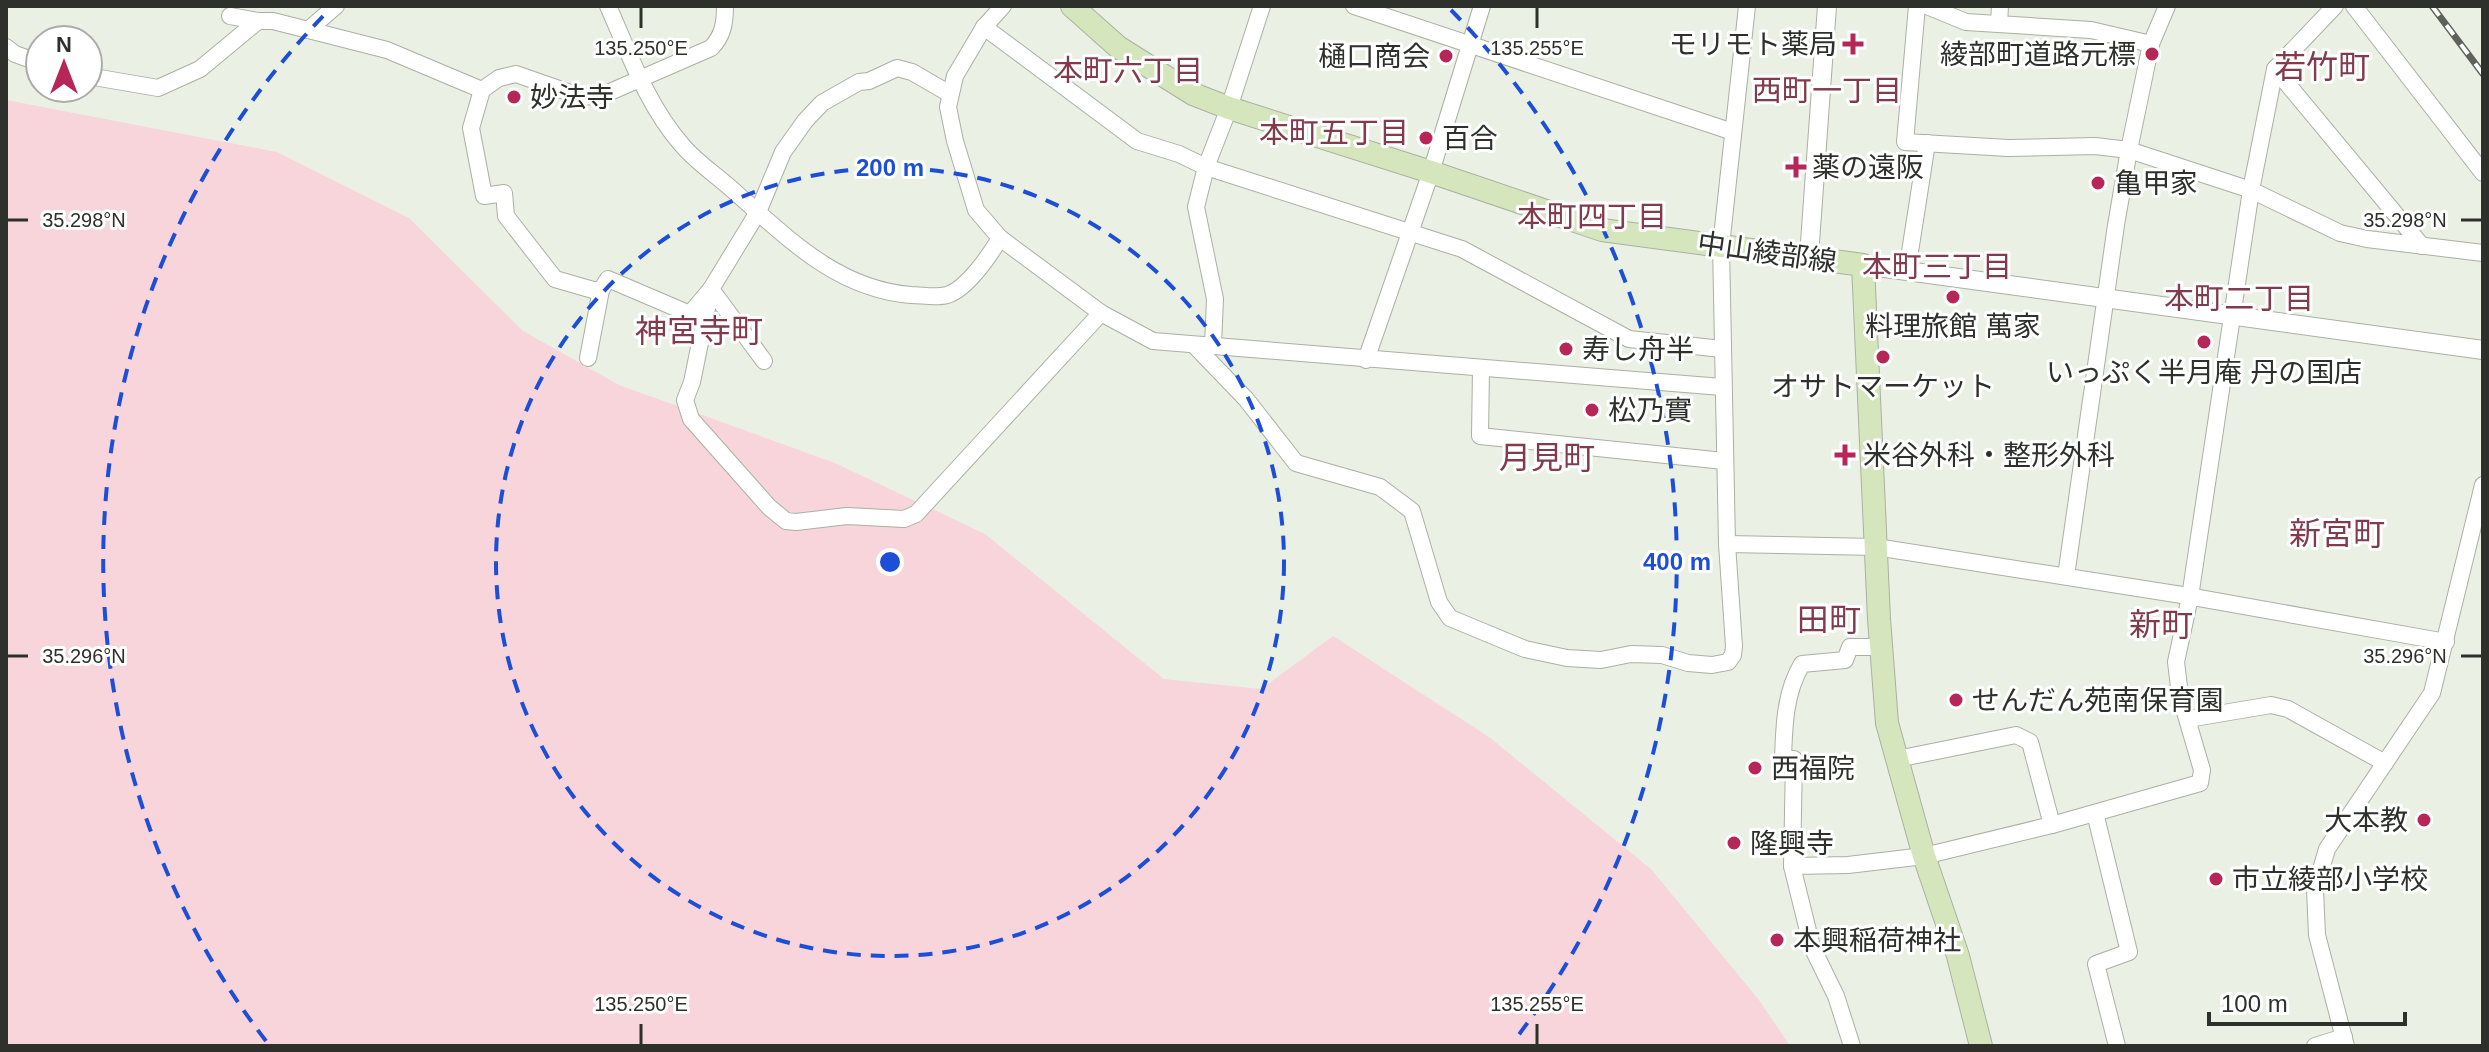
<svg xmlns="http://www.w3.org/2000/svg" width="2489" height="1052" viewBox="0 0 2489 1052" font-family="Helvetica,'Noto Sans JP',sans-serif">
<style>
.green{fill:#f7d5db}
.lines{fill:none;stroke-linecap:round;stroke-linejoin:round}
.minor-casing{stroke:#aab0a3;stroke-width:18}
.tertiary-casing{stroke:#aab0a3;stroke-width:20}
.secondary-casing{stroke:#aab0a3;stroke-width:24}
.minor{stroke:#fff;stroke-width:16}
.tertiary{stroke:#fff;stroke-width:18}
.secondary{stroke:#d6e6bc;stroke-width:22}
.rail-casing{stroke:#5f625b;stroke-width:7}
.rail{stroke:#fff;stroke-width:4;stroke-dasharray:12;stroke-linecap:butt}
.ticks{fill:none;stroke:#2e302b;stroke-width:3}
.ring{fill:none;stroke:#1d4ed8;stroke-width:4;stroke-dasharray:14 10}
.poi-dot{fill:#b62758;stroke:#fff;stroke-width:3}
.labels{text-anchor:middle;stroke-width:6;stroke-linejoin:round;paint-order:stroke}
.poi-label{font-size:28px;fill:#2e302b;stroke:#fff;text-anchor:start}
.street-label{font-size:28px;fill:#2e302b;stroke:#fff}
.neighbourhood-label{font-size:30px;fill:#823b4d;stroke:#fff}
.quarter-label{font-size:32px;fill:#823b4d;stroke:#fff}
.ticks-label{font-size:20px;text-anchor:middle;fill:#2e302b;stroke:#fff;stroke-width:6;stroke-linejoin:round;paint-order:stroke}
.centre{fill:#1d4ed8;stroke:#fff;stroke-width:4}
.ring-label{font-size:24px;text-anchor:middle;font-weight:bold;fill:#1d4ed8;stroke:#fff;stroke-width:6;stroke-linejoin:round;paint-order:stroke}
</style>
<rect width="100%" height="100%" fill="#eaf1e4"/>
<path class="green" d="M6,100l271,52 132,66 114,113 96,54 216,78 150,71 179,145 97,10 72,-53 156,101 162,132 108,131 31,46h-1784z"/>
<g class="lines">
<defs>
<g id="minor">
<path d="M608,6c21,47 39,99 74,139 15,18 37,32 54,48 53,46 101,96 175,102 11,0 25,3 36,0 20,-6 43,-40 53,-57"/>
<path d="M725,6c0,17 -2,30 -14,42l-108,47 -21,2 -66,-23 -17,4 -17,12 -11,38 13,68 20,-3 2,23 49,63 38,11h8l7,-11 82,35 21,-25 53,72"/>
<path d="M1003,6l-19,21 -29,49 -7,31 7,34 21,69 24,28 101,75 52,28 569,46"/>
<path d="M1354,6l379,126"/>
<path d="M1917,6l-12,136 103,6 87,-2 34,4 122,40 89,43 27,6 116,14"/>
<path d="M1927,6l39,16 125,8 60,14"/>
<path d="M2354,6l129,167"/>
<path d="M230,16l28,5"/>
<path d="M1999,23l1,-17"/>
<path d="M984,27l153,114 42,13 27,13 256,82 167,90 93,10"/>
<path d="M308,30l28,-24"/>
<path d="M6,47l9,7 25,9"/>
<path d="M2275,69l147,177"/>
<path d="M88,76l70,12 42,-19 58,-48h15l114,29 95,40"/>
<path d="M950,94l-38,-22 -15,-4 -28,13 -10,1 -37,21 -17,18 -22,31 -25,60 -47,77 -19,93 -7,18 6,19 78,88 17,14 10,1 51,-6 57,3 12,-5 185,-201"/>
<path d="M1907,271l20,-128"/>
<path d="M1213,345l2,-46 -19,-92 10,-40 23,-59 33,-102"/>
<path d="M1195,346l51,53 50,64 84,24 32,24 27,91 11,16 75,31 42,9 34,2 30,-6 31,1 26,8 24,2 16,-3 5,-7 1,-9 -7,-102 -6,-298 26,-240"/>
<path d="M588,358l13,-68"/>
<path d="M1366,360l65,-188 51,-166"/>
<path d="M1481,369l-1,67 244,25"/>
<path d="M1727,544l149,3 306,48 264,47"/>
<path d="M2066,576l50,-351 13,-75 22,-106 16,-38"/>
<path d="M2188,719l83,-14 17,4 97,54"/>
<path d="M1897,759l119,-24 14,7 22,83"/>
<path d="M2095,813l34,139 -33,12 21,82"/>
<path d="M1792,866l56,-1 76,-9 128,-31 148,-42 2,-13 -22,-75 -4,-33 14,-65 61,-407 24,-121 60,-63"/>
<path d="M1852,1046l-16,-50 -24,-49 -20,-81 2,-107h-11c1,-33 2,-67 19,-95l43,-4 5,-13h31"/>
<path d="M2315,1046l29,-9"/>
<path d="M2346,1046l-29,-111 -2,-45 12,-41 105,-156 51,-208"/>
</g>
<g id="tertiary">
<path d="M1809,256l18,-250"/>
<path d="M1863,265l620,85"/>
</g>
<path id="secondary" d="M1072,6l46,41 75,47 36,14 202,64 171,58 261,35 16,354 8,104 37,133 34,100 23,90"/>
</defs>
<use href="#minor" class="minor-casing"/>
<use href="#tertiary" class="tertiary-casing"/>
<use href="#secondary" class="secondary-casing"/>
<use href="#minor" class="minor"/>
<use href="#tertiary" class="tertiary"/>
<use href="#secondary" class="secondary"/>
<defs>
<path id="rail" d="M2432,6l51,68"/>
</defs>
<use href="#rail" class="rail-casing"/>
<use href="#rail" class="rail"/>
</g>
<path class="ticks" d="M641,8v20M1537,8v20M8,220h20M2461,220h20M8,656h20M2461,656h20M641,1024v20M1537,1024v20"/>
<g class="ring">
<circle cx="890" cy="562" r="394"/>
<path d="M266 1041A787 787 0 0 1 329 10M1451 10A787 787 0 0 1 1514 1041"/>
</g>
<g class="poi-dot">
<path d="M1849 32h8v8h8v8h-8v8h-8v-8h-8v-8h8z"/>
<circle cx="2152" cy="54" r="8"/>
<circle cx="1446" cy="56" r="8"/>
<circle cx="514" cy="97" r="8"/>
<circle cx="1426" cy="138" r="8"/>
<path d="M1792 155h8v8h8v8h-8v8h-8v-8h-8v-8h8z"/>
<circle cx="2098" cy="183" r="8"/>
<circle cx="1953" cy="297" r="8"/>
<circle cx="2204" cy="342" r="8"/>
<circle cx="1566" cy="349" r="8"/>
<circle cx="1883" cy="357" r="8"/>
<circle cx="1592" cy="410" r="8"/>
<path d="M1841 443h8v8h8v8h-8v8h-8v-8h-8v-8h8z"/>
<circle cx="1956" cy="700" r="8"/>
<circle cx="1755" cy="768" r="8"/>
<circle cx="2424" cy="820" r="8"/>
<circle cx="1734" cy="843" r="8"/>
<circle cx="2216" cy="879" r="8"/>
<circle cx="1777" cy="940" r="8"/>
</g>
<g class="labels">
<g class="poi-label">
<text x="1837" y="54" text-anchor="end">モリモト薬局</text>
<text x="2136" y="64" text-anchor="end">綾部町道路元標</text>
<text x="1430" y="66" text-anchor="end">樋口商会</text>
<text x="530" y="107">妙法寺</text>
<text x="1442" y="148">百合</text>
<text x="1812" y="177">薬の遠阪</text>
<text x="2114" y="193">亀甲家</text>
<text x="1953" y="336" text-anchor="middle">料理旅館 萬家</text>
<text x="1582" y="359">寿し舟半</text>
<text x="2204" y="382" text-anchor="middle">いっぷく半月庵 丹の国店</text>
<text x="1883" y="396" text-anchor="middle">オサトマーケット</text>
<text x="1608" y="420">松乃實</text>
<text x="1863" y="465">米谷外科・整形外科</text>
<text x="1972" y="710">せんだん苑南保育園</text>
<text x="1771" y="778">西福院</text>
<text x="2408" y="830" text-anchor="end">大本教</text>
<text x="1750" y="853">隆興寺</text>
<text x="2232" y="889">市立綾部小学校</text>
<text x="1793" y="950">本興稲荷神社</text>
</g>
<g class="street-label">
<text transform="translate(1767 252) rotate(8)" y="10">中山綾部線</text>
</g>
<g class="neighbourhood-label">
<text x="1128" y="81">本町六丁目</text>
<text x="1827" y="101">西町一丁目</text>
<text x="1334" y="143">本町五丁目</text>
<text x="1592" y="227">本町四丁目</text>
<text x="1937" y="277">本町三丁目</text>
<text x="2239" y="309">本町二丁目</text>
</g>
<g class="quarter-label">
<text x="2322" y="78">若竹町</text>
<text x="699" y="342">神宮寺町</text>
<text x="1547" y="469">月見町</text>
<text x="2337" y="545">新宮町</text>
<text x="1829" y="631">田町</text>
<text x="2161" y="636">新町</text>
</g>
</g>
<g class="ticks-label">
<text x="641" y="55">135.250°E</text>
<text x="1537" y="55">135.255°E</text>
<text x="84" y="227">35.298°N</text>
<text x="2405" y="227">35.298°N</text>
<text x="84" y="663">35.296°N</text>
<text x="2405" y="663">35.296°N</text>
<text x="641" y="1011">135.250°E</text>
<text x="1537" y="1011">135.255°E</text>
</g>
<circle cx="890" cy="562" r="12" class="centre"/>
<g class="ring-label">
<text x="890" y="176">200 m</text>
<text x="1677" y="570">400 m</text>
</g>
<rect width="2489" height="1052" fill="none" stroke="#2e302b" stroke-width="16"/>
<g transform="translate(64 64)"><circle r="38" fill="#ffffff" stroke="#abacaa" stroke-width="2"/>
<path d="M0-6L14 30L0 20L-14 30Z" fill="#b62758"/>
<text y="-12" font-size="22" font-weight="bold" text-anchor="middle" fill="#2e302b">N</text>
</g>
<path d="M2209 1012v12h196v-12" fill="none" stroke="#2e302b" stroke-width="4"/>
<text x="2221" y="1012" font-size="24" fill="#2e302b" stroke="#ffffff" stroke-width="6" paint-order="stroke">100 m</text>
</svg>
